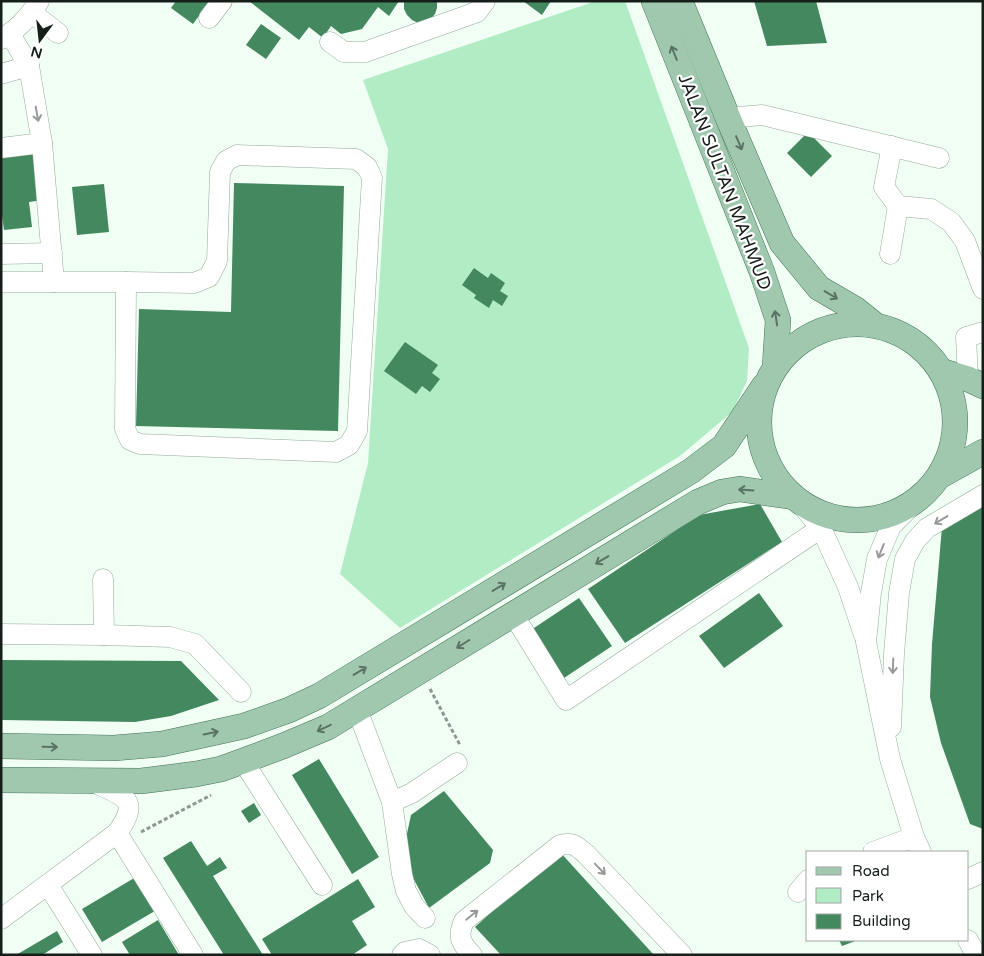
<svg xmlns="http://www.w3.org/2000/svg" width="984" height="956" viewBox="0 0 984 956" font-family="'Varela Round',sans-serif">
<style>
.green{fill:#b1ecc5}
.building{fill:#44885f}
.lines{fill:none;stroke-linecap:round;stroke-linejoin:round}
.minor-casing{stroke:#93aa9a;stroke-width:21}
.major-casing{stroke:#457457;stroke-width:26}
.path{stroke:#8d9890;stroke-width:3;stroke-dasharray:4 2.5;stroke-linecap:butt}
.minor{stroke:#fff;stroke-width:20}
.major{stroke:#9fc8af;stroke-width:25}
.oneway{stroke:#5a7364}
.oneway2{stroke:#969a98}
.labels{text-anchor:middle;stroke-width:4.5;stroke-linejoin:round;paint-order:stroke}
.street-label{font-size:18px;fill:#161e19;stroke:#fff}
</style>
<rect width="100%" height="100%" fill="#f0fef4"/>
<path class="green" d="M596,1h29l124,347 -2,33 -15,31 -52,44 -280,172 -60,-54 28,-111 20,-314 -25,-69z"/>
<g class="building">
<path d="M176,1h34l-17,23 -22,-16z"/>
<path d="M249,1h150l-10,15 -11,-9 -16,22 -21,5 -10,-8 -8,12 -14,-11 -10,13z"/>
<path d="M404,1h33v7l-2,6 -4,5 -13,4 -6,-3 -5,-5 -3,-6z"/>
<path d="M523,1h28l-9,14z"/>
<path d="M754,1h62l11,42 -60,3z"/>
<path d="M261,24l20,14 -15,21 -20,-14z"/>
<path d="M808,132l24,24 -21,21 -24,-24z"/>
<path d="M37,150l6,50 -14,2 3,25 -28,3 -3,-23v-53z"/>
<path d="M234,183l110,3 -6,245 -202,-5 3,-117 92,3z"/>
<path d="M104,184l5,48 -32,3 -5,-48z"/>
<path d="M474,268l14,10 3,-5 14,10 -5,8 8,5 -6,10 -9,-6 -4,8 -15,-10 2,-3 -14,-10z"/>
<path d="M405,342l33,23 -6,8 8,6 -10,13 -8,-6 -6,8 -32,-23z"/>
<path d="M983,503v326l-13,-5 -29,-81 -11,-46 2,-53 10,-117z"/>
<path d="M760,504l22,38 -157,101 -37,-54 111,-74z"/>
<path d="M759,593l24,33 -59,42 -25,-32z"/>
<path d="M579,598l33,48 -51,34 -33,-48z"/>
<path d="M1,660l180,1 38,39 -48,16 -36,6 -134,-2z"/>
<path d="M319,759l60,98 -27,17 -60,-99z"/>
<path d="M444,791l49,59 -3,13 -61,45 -27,-51 9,-42z"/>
<path d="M254,803l7,12 -12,8 -8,-12z"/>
<path d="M191,841l16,25 13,-9 7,11 -14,8 50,79h-39l-61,-97z"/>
<path d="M559,851l95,104h-153l-26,-28z"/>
<path d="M141,874l19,34 -58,34 -20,-33z"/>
<path d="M358,879l17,28 -23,14 15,24 -15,10h-80l-10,-16z"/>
<path d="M158,920l21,35h-49l-8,-13z"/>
<path d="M57,931l6,11 -21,13h-26z"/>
<path d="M839,940h19l-16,6z"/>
</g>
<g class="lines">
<defs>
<g id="minor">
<path d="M32,13l26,20"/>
<path d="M209,18l13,-17"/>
<path d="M10,34l19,32 13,77 12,139"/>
<path d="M1,39c16,-9 29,-23 38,-38"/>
<path d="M330,42l14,10h21l112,-40 8,-11"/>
<path d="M1,74l28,-8"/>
<path d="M728,118l34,-3 177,43"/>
<path d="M892,146l-8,41 14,19 33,3 20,13 14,19 18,48"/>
<path d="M1,148l41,-5"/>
<path d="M237,155l119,4 11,8 5,11 -15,253 -8,14 -13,7 -196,-8 -10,-4 -5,-11 1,-147 68,1 15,-6 8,-16 3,-89 6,-11z"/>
<path d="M1,254l51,-1"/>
<path d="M890,254l8,-48"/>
<path d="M1,282h125"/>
<path d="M968,379l-2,-42 17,-5"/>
<path d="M919,498l-28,28 -14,33 -6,34 -5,49 24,117 24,78 7,15"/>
<path d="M800,503l21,25 27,59 16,48"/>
<path d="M103,579l1,56"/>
<path d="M513,614l53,86 255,-172"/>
<path d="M1,634l103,1 66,2 25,7 46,48"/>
<path d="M357,709l35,93 20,-9 45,-30"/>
<path d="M891,727l3,-73 5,-61 6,-34 10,-18 12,-13 56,-33"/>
<path d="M243,761l79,124"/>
<path d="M392,802l10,72 4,17 8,15 11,12"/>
<path d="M117,833l76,122"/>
<path d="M873,852l41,-15"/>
<path d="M968,879l15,-7"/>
<path d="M48,885l44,70"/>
<path d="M798,892l10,-12"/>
<path d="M1,919l116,-86c24,-34 8,-36 -22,-50"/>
<path d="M968,940l8,15"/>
<path d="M402,955l3,-3 14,-3 11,6"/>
<path d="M472,955c-11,-12 -15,-18 -8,-34l96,-76c14,-3 16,1 26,9l96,101"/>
</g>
<g id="major">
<path d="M654,1l108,271 16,48 -3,47"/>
<path d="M680,1l48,117 54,125 37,45 36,21 20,16"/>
<circle cx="857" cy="422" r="98"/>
<path d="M941,371l27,8 15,7"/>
<path d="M940,476l43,-24"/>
<path d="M1,746l113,2 48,-4 82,-18 45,-16 30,-14 372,-225 33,-25 40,-60"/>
<path d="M1,780l140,1 55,-7 25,-5 22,-8 40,-15 45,-19 370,-225 24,-10 18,-3 54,8"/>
</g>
</defs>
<use href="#minor" class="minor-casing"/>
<use href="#major" class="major-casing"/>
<g class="path">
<path d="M430,689l30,56"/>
<path d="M141,832l70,-37"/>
</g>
<use href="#minor" class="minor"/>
<use href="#major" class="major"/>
</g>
<defs><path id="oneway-shaft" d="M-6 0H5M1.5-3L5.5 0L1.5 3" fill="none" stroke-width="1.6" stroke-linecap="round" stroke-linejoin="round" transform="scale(1.25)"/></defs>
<g class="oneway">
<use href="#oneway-shaft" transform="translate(674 53) rotate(-112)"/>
<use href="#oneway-shaft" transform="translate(739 143) rotate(67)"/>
<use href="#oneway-shaft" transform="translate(831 295) rotate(31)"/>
<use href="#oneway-shaft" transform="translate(776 318) rotate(-99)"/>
<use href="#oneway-shaft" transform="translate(746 490) rotate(-176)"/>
<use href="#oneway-shaft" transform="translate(602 560) rotate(149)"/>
<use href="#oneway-shaft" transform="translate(499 587) rotate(-31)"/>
<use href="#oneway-shaft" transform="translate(463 644) rotate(148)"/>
<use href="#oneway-shaft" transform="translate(360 671) rotate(-31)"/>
<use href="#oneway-shaft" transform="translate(324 728) rotate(155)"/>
<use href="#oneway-shaft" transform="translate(211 733) rotate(-12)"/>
<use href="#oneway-shaft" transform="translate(50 747) rotate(1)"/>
</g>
<g class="oneway2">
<use href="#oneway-shaft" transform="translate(37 114) rotate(80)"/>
<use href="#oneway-shaft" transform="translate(941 520) rotate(149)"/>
<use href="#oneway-shaft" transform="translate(881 551) rotate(112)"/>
<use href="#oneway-shaft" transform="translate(893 666) rotate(92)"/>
<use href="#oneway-shaft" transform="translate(600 869) rotate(46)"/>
<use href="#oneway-shaft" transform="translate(472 915) rotate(-39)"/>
</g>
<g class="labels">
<g class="street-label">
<text transform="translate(725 182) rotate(69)" y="6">JALAN SULTAN MAHMUD</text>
</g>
</g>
<rect width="984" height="956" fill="none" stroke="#161e19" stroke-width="5"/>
<rect x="806" y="851" width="162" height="90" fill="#ffffff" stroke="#a2a5a3"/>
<rect x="816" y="867" width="25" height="8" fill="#9fc8af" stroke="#a2a5a3"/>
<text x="852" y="876" font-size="15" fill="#161e19">Road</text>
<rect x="816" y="888" width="25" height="15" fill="#b1ecc5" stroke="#a2a5a3"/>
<text x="852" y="901" font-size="15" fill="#161e19">Park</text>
<rect x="816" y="914" width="25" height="15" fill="#44885f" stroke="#a2a5a3"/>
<text x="852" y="926" font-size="15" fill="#161e19">Building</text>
<g transform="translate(40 40) rotate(195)" stroke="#ffffff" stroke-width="4" paint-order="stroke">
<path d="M0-4L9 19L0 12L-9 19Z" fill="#161e19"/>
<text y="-8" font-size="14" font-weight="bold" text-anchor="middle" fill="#161e19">N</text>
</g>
</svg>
